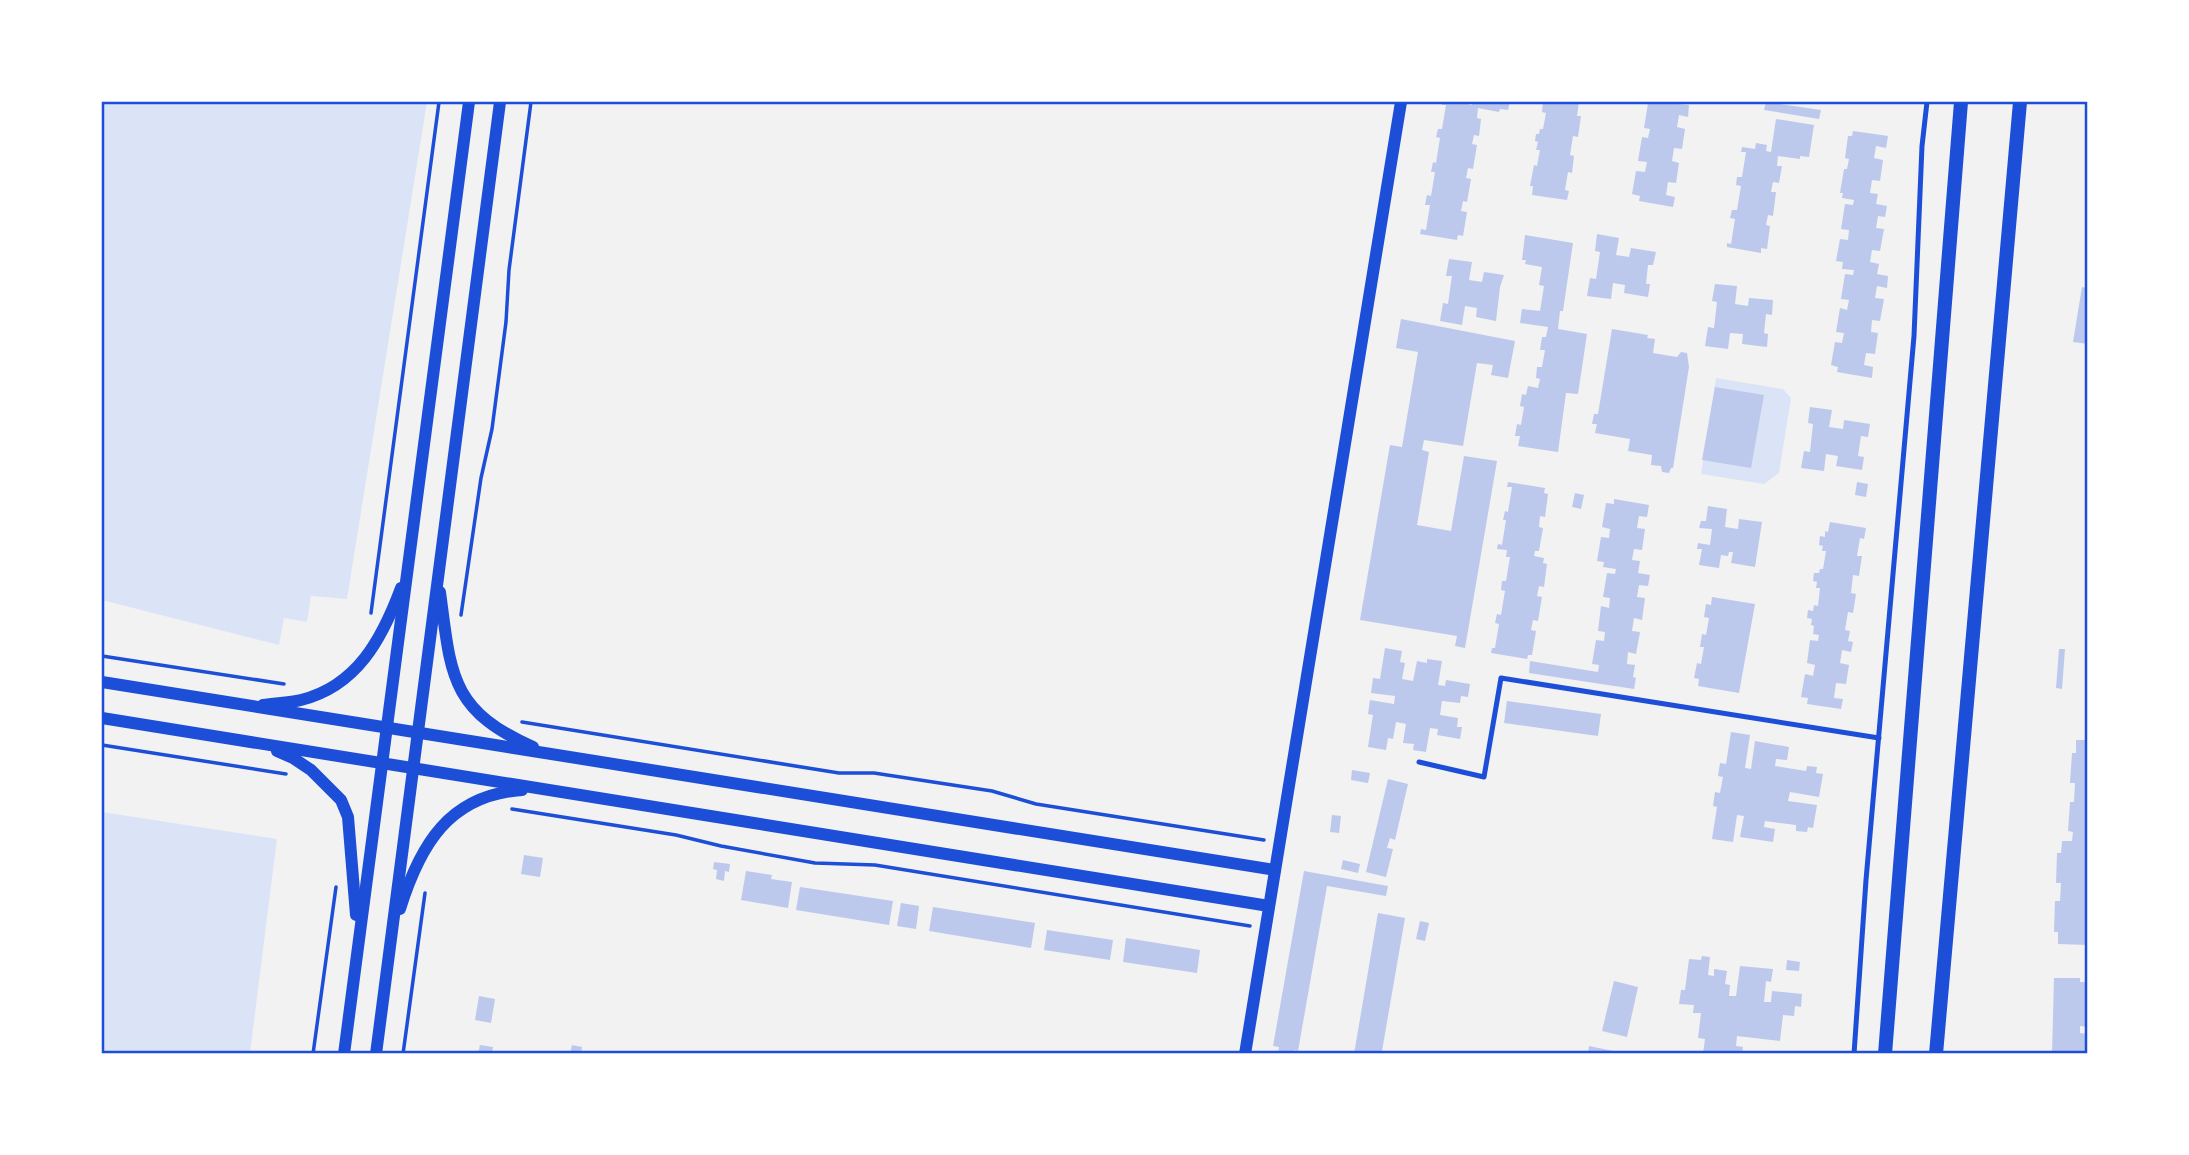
<svg xmlns="http://www.w3.org/2000/svg" width="2189" height="1155" viewBox="0 0 2189 1155" font-family="'Source Serif 4',serif">
<style>
.green{fill:#dbe4f7}
.building{fill:#bdc9ec}
.lines{fill:none;stroke-linecap:round;stroke-linejoin:round}
.path{stroke:#1d4ed8;stroke-width:3.5}
.service{stroke:#1d4ed8;stroke-width:5}
.tertiary{stroke:#1d4ed8;stroke-width:12}
.secondary{stroke:#1d4ed8;stroke-width:14}
.neatline{fill:none;stroke:#1d4ed8;stroke-width:2.5}
</style>
<rect width="100%" height="100%" fill="#f2f2f2"/>
<g class="green">
<path d="M102,102h325l-80,497 -36,-3 -4,26 -23,-4 -5,27 -177,-45z"/>
<path d="M1716,378l67,11 8,9 -12,75 -15,11 -63,-10z"/>
<path d="M102,812l175,27 -27,214h-148z"/>
</g>
<g class="building">
<path d="M1442,102h25v2l5,1v-3h38l-2,8 -8,-1 -1,3 -21,-4 -1,10 4,1 -2,17 -5,-1 -2,9 5,1 -4,24 -5,-1 -2,10 5,1 -4,23 -4,-1 -2,10 6,1 -4,24 -5,-1 -1,5 -37,-6 1,-5 5,1 4,-25h-5l2,-10 4,1 4,-24h-4l2,-10 3,1 4,-25 -4,-1 2,-8h4l4,-24h-4z"/>
<path d="M1543,102h36l-2,14h4l-3,21 -5,-1 -3,19 4,1 -2,17 -4,-1 -3,18 4,1 -2,9 -35,-5 1,-9h-3l4,-21 3,1 3,-16h-4l2,-8 -3,-1 1,-7h3l1,-5h3l3,-16 -4,-1z"/>
<path d="M1655,102l34,3 -1,12 -9,-2 -2,12 8,2 -3,20 -8,-1 -2,13 7,2 -3,20 -8,-1 -2,13 9,2 -2,10 -34,-6 1,-5 -8,-2 4,-23 9,1 2,-10 -9,-1 4,-24 6,1 2,-9 -6,-1 4,-25 6,1z"/>
<path d="M1766,102l55,8 -2,9 -55,-9z"/>
<path d="M1776,119l38,6 -5,32 -9,-1v3l-22,-3 -1,10h5l-3,17 -6,-1 -2,10h5l-3,24 -5,-1 -2,10 4,1 -3,23 -6,-1v5l-34,-6v-4l4,1 4,-25 -5,-1 2,-8h5l4,-24 -5,-1 1,-8h5l4,-25h-5l1,-5 13,2 1,-6 11,2 -1,6 5,1z"/>
<path d="M1853,131l35,5 -2,12 -10,-2 -2,12 9,2 -3,21 -8,-1 -2,13 8,1 -2,10 11,2 -2,11 -7,-1 -2,12 8,1 -4,22 -8,-1 -2,12 9,2 -2,10 11,2 -1,12 -10,-2 -2,12 9,1 -4,22 -8,-1 -1,12 7,1 -3,21 -9,-1 -2,12 9,2 -1,11 -35,-6 1,-5 -7,-2 4,-23 7,1 2,-10 -8,-1 4,-24 7,2 2,-10 -8,-1 4,-25 8,1 1,-5 -12,-1 1,-7 -7,-1 4,-22 8,1 1,-10 -8,-1 4,-25 8,1 1,-5 -12,-2 1,-5h-3l4,-24h3l2,-10 -4,-1 3,-22h4z"/>
<path d="M1597,234l22,4 -3,17 13,2 2,-9 25,4 -3,13h-5l-2,19h4l-2,13 -24,-4 1,-8 -12,-2 -2,16 -24,-3 3,-18 6,1 4,-27 -5,-1z"/>
<path d="M1525,235l48,8 -10,68h-3l-2,18 29,5 -9,60 -12,-1 -8,59 -40,-6 2,-10h-5l2,-12 4,1 3,-18 -4,-1 2,-12 4,1 2,-9 10,2 2,-9 -4,-1 1,-11h5l3,-17h-5l2,-13h4l2,-10 -28,-4 2,-14 18,2 4,-25 -5,-1 3,-18 -17,-3 1,-4h-4z"/>
<path d="M1449,259l23,3 -3,18 13,2 2,-10 20,3 -4,12 -4,34 -20,-4 1,-9 -12,-2 -3,19 -22,-4 3,-18 5,1 4,-28h-6z"/>
<path d="M1715,284l22,2 -2,18 13,2 1,-8 24,2 -1,15 -6,-1 -2,19 4,1 -1,13 -25,-3 1,-10 -13,-1 -2,16 -23,-3 3,-19 6,1 3,-26 -5,-1z"/>
<path d="M2082,287l6,1v56l-15,-2z"/>
<path d="M1401,319l114,22 -7,37 -17,-3 2,-10 -16,-2 -14,83 -39,-6 -2,10 7,2 -12,73 34,6 13,-75 33,5 -32,187 -10,-2 2,-10 -97,-16 30,-175 12,2 16,-95 -22,-4z"/>
<path d="M1612,329l36,6 -1,3 8,1 -2,14 24,4 4,-5 6,1 2,14 -16,101h-2l-2,5 -7,-1 -1,-6 -10,-1 1,-10 -24,-4 2,-12 -35,-6 2,-9h-5l2,-10h4z"/>
<path d="M1715,387l49,8 -13,73 -49,-8z"/>
<path d="M1810,407l22,3 -3,17 14,2 1,-9 26,4 -2,13 -7,-1 -3,20 6,1 -2,13 -26,-4 2,-10 -12,-2 -2,17 -23,-3 3,-17 6,1 3,-28 -5,-1z"/>
<path d="M1508,482l37,6 -1,5 4,1 -3,23 -5,-1 -1,11 4,1 -4,23h-4l-1,5 10,2 -1,5 4,1 -3,23 -5,-1 -2,10 5,1 -4,24 -5,-1 -2,10 5,1 -4,24h-4l-1,4 -36,-6 1,-5h3l4,-24 -4,-1 2,-9 4,1 4,-24 -4,-1 1,-9h4l4,-24h-4l1,-7 -10,-1 1,-5 4,1 4,-25h-3l2,-9 3,1 4,-25h-5z"/>
<path d="M1857,482l11,2 -2,13 -11,-2z"/>
<path d="M1575,493l9,2 -3,14 -9,-2z"/>
<path d="M1614,499l35,6 -2,12 -8,-1 -2,12 8,1 -3,21 -8,-1 -2,11 8,1 -2,12 12,2 -2,11 -9,-1 -2,12 8,1 -3,22 -8,-2 -2,13 8,1 -4,22 -8,-2 -1,12 8,1 -2,12 3,1 -2,11 -105,-16 1,-12 68,11 1,-7 -7,-1 4,-24 8,1 1,-9 -7,-1 3,-25 8,2 1,-10 -7,-1 4,-24 8,1 1,-5 -13,-2 1,-5 -7,-1 4,-24 8,1 1,-9 -8,-2 4,-24 8,1z"/>
<path d="M1708,506l19,3 -2,18 13,2 1,-10 23,3 -7,45 -24,-4 2,-11h-4l-1,4 -7,-1 -2,13 -20,-3 3,-16h-5l1,-6 12,2 2,-16 -13,-1 2,-7h5z"/>
<path d="M1830,522l36,6 -2,11 -4,-1 -3,18h5l-3,20 -6,-1 -2,18 5,1 -3,19 -5,-1 -3,18 5,1 -2,10 5,1 -2,10 -9,-2 -2,13 9,2 -3,19 -10,-1 -2,15 9,1 -2,10 -34,-5 1,-6 -7,-1 4,-23 8,2 2,-11 -8,-2 3,-23 8,1 1,-6 -6,-1 1,-8 -3,-1 1,-6 -5,-1 1,-8 5,1 1,-6 4,1 2,-18h-4l1,-6 -4,-1 1,-8h5l1,-4h3l3,-18h-4l1,-5 -4,-1 1,-9 5,1v-6l3,1z"/>
<path d="M1712,597l43,7 -16,89 -41,-7 1,-7 -5,-1 3,-15 4,1 3,-17h-4l2,-13 4,1 3,-17 -5,-1 2,-13 5,1z"/>
<path d="M1385,648l17,3 -2,11 5,1 -3,16 11,2 4,-20 10,2v-4l15,2 -4,24 7,1 1,-6 24,4 -2,13 -7,-1 -1,7 -18,-2 -2,14 18,3 -1,9h5l-2,12 -23,-4 1,-6 -8,-1 -4,24 -13,-2 1,-6 -11,-1 3,-19 -10,-2 -3,17 -5,-1 -2,12 -18,-3 5,-32 -5,-1 2,-14 24,4 1,-8 -24,-3 2,-15 7,1z"/>
<path d="M2059,649h6l-3,40 -6,-1z"/>
<path d="M1507,701l94,13 -3,22 -94,-13z"/>
<path d="M1731,732l19,3 -5,33 6,1 4,-28 34,6 -2,13 -11,-1 -1,7 31,5 1,-5 10,1 -1,6 7,1 -4,23 -29,-5 -2,9 29,4 -4,23 -5,-1 -1,5 -11,-1v-6l-31,-4 -1,6 11,2 -2,13 -33,-5 4,-21 -7,-1 -4,27 -21,-3 5,-32 -4,-1 2,-14 5,1 3,-16 -5,-1 2,-13 6,1z"/>
<path d="M2076,740h12v205l-30,-1v-12h-4l1,-31h5l1,-18h-5l1,-30h4l1,-12h10l1,-9 -5,-1 2,-29h4l1,-19h-5l2,-30h4z"/>
<path d="M1352,770l18,3 -2,10 -17,-3z"/>
<path d="M1388,779l20,5 -13,56 -5,-2 -3,10 6,1 -7,28 -20,-5z"/>
<path d="M1332,815l9,1 -2,17 -9,-1z"/>
<path d="M524,855l19,3 -3,19 -19,-3z"/>
<path d="M1343,860l17,4 -2,9 -17,-4z"/>
<path d="M714,862l16,2 -1,8 -4,-1 -1,10 -8,-2 1,-9 -4,-1z"/>
<path d="M746,871l26,4 -1,4 21,3 -4,26 -47,-8z"/>
<path d="M1304,871l84,15 -2,10 -59,-10 -29,165 -4,-1v4h-16l1,-7 -6,-1z"/>
<path d="M800,887l93,14 -4,24 -93,-15z"/>
<path d="M901,903l18,3 -3,23 -19,-3z"/>
<path d="M933,907l102,16 -4,25 -102,-17z"/>
<path d="M1378,913l27,5 -23,133 7,3h-35z"/>
<path d="M1420,921l9,2 -4,18 -9,-2z"/>
<path d="M1047,930l66,10 -3,20 -66,-10z"/>
<path d="M1126,938l74,12 -3,23 -74,-11z"/>
<path d="M1702,956l8,1 -2,18 6,1v-7l13,2 -2,13 5,1 -1,11h7l4,-30 33,3 -2,13 -5,-1 -2,21h7l1,-11 30,3 -1,13 -6,-1 -1,10 -11,-1 -3,26 -43,-5 -1,10 7,1 -1,7h-39l2,-15 -7,-1 3,-25h-8l1,-8 -15,-1 2,-14h4l4,-31 12,1z"/>
<path d="M1787,960l13,2 -1,9 -13,-1z"/>
<path d="M2054,978h26v4h8v45l-8,-1v7l8,1v20h-36z"/>
<path d="M1614,981l24,6 -11,50 -25,-6z"/>
<path d="M479,996l16,3 -4,24 -16,-3z"/>
<path d="M480,1045l13,2 -1,7h-14z"/>
<path d="M572,1045l10,2 -1,7h-11z"/>
<path d="M1589,1046l29,6v2h-30z"/>
</g>
<g class="lines">
<g class="path">
<path d="M371,613l68,-511"/>
<path d="M461,615l20,-137 11,-49 14,-107 3,-52 22,-168"/>
<path d="M102,656l182,28"/>
<path d="M522,722l317,51h35l118,18 44,13 228,36"/>
<path d="M102,745l184,29"/>
<path d="M512,809l164,26 45,11 94,17 60,2 375,61"/>
<path d="M313,1054l23,-167"/>
<path d="M403,1054l22,-161"/>
</g>
<g class="service">
<path d="M1419,762l65,15 17,-99 378,60"/>
<path d="M1854,1054l12,-174 48,-544 8,-190 5,-44"/>
</g>
<g class="tertiary">
<path d="M440,592c11,81 9,118 93,155"/>
<path d="M102,682l1173,188"/>
<path d="M263,705c12,-2 26,-2 38,-5 56,-14 81,-61 100,-112"/>
<path d="M102,718l1167,188"/>
<path d="M277,751l16,7 18,12 30,30 7,17 8,98"/>
<path d="M400,909c20,-64 49,-114 122,-119"/>
<path d="M344,1054l125,-952"/>
<path d="M376,1054l124,-952"/>
<path d="M1245,1054l156,-952"/>
</g>
<g class="secondary">
<path d="M1885,1054l76,-952"/>
<path d="M1936,1054l84,-952"/>
</g>
</g>
<rect width="2189" height="1155" fill="none" stroke="#ffffff" stroke-width="206"/>
<rect x="103" y="103" width="1983" height="949" class="neatline"/>
</svg>
